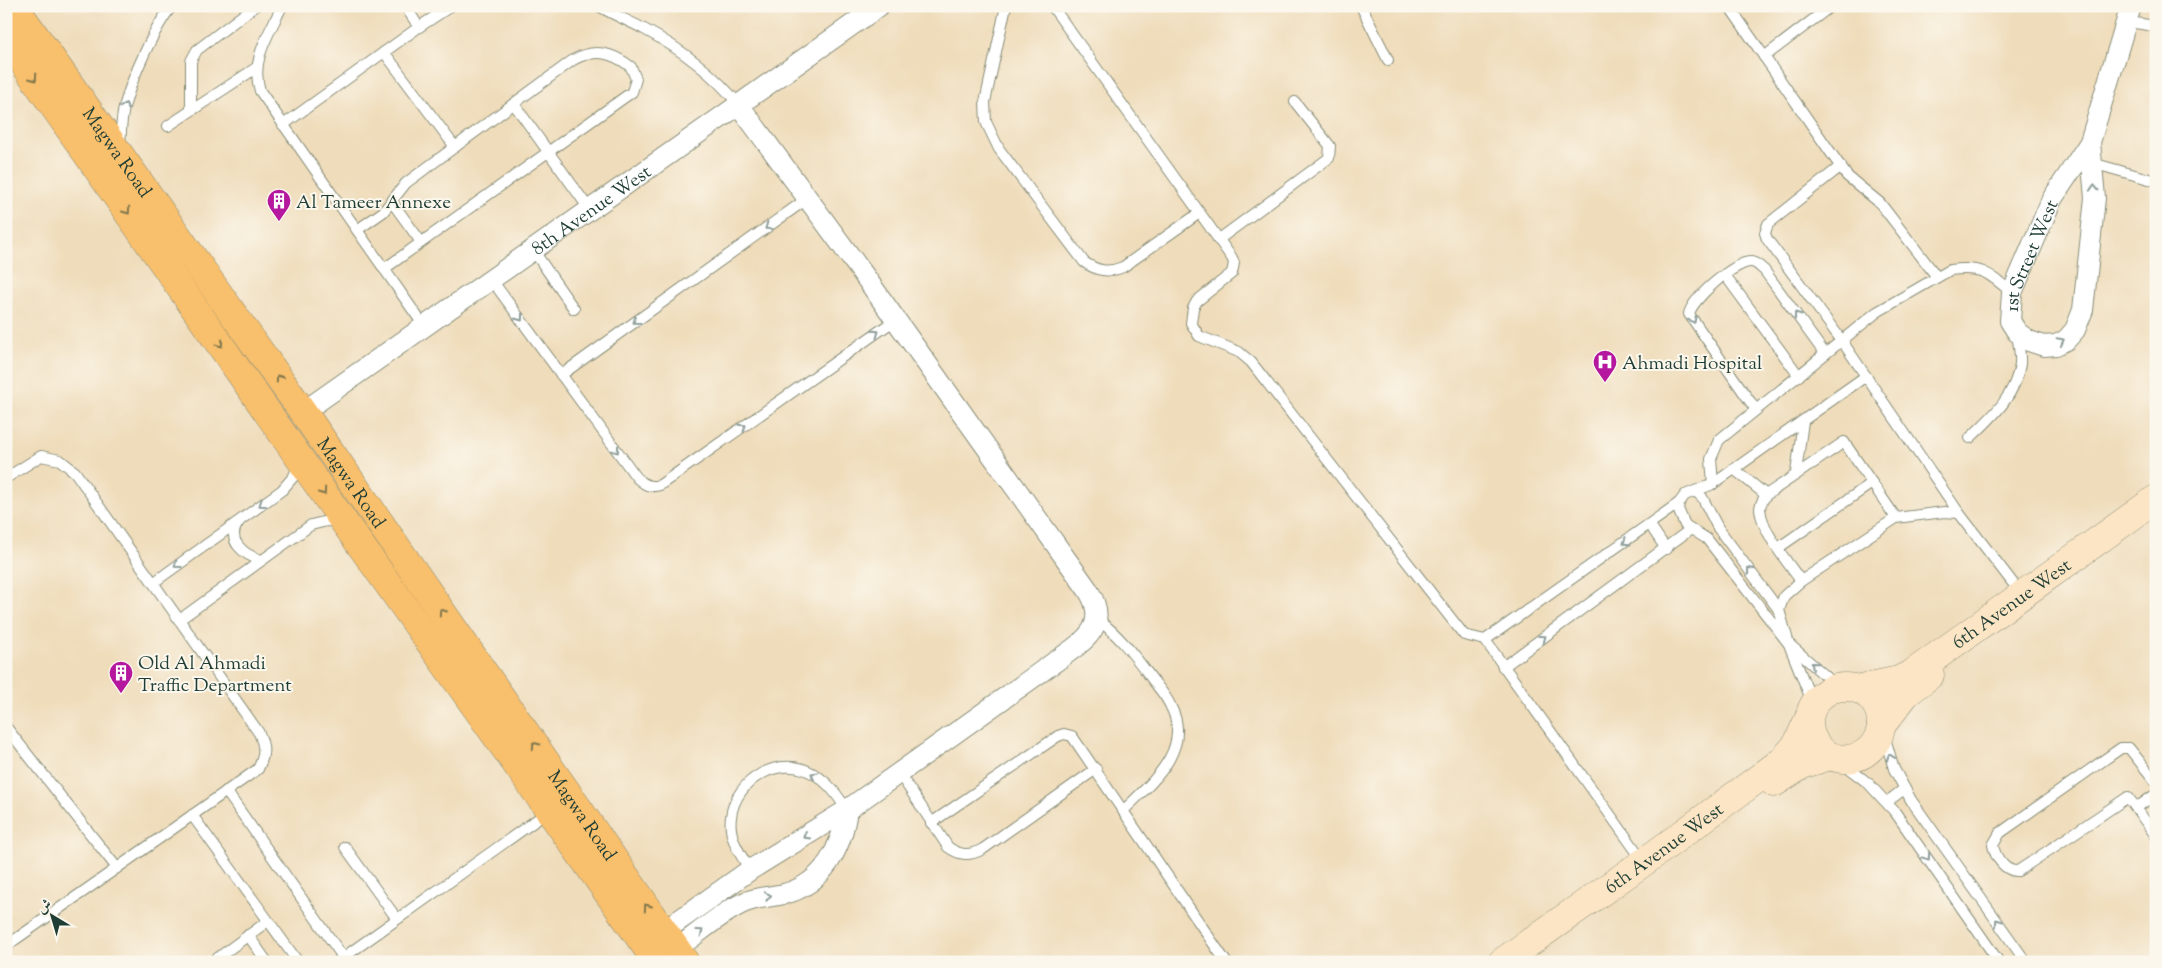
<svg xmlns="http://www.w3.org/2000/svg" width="2162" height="968" viewBox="0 0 2162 968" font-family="'Sorts Mill Goudy',Amiri,serif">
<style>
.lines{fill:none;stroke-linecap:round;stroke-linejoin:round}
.service-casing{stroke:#878c77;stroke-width:12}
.minor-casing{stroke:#878c77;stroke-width:22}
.secondary-casing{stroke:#878c77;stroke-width:29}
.primary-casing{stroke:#878c77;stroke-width:29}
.service{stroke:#fff;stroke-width:10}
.minor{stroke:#fff;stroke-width:20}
.secondary{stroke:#fce5c4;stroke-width:28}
.primary{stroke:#f8bf6c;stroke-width:28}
.oneway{stroke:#81784d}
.oneway2{stroke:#8f9e9a}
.labels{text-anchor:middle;stroke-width:4;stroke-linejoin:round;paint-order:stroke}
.street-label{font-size:19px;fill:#1f3d34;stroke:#fbf7ec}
.poi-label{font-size:19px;fill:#1f3d34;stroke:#fbf7ec;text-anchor:start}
</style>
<rect width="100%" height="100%" fill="#fbf7ec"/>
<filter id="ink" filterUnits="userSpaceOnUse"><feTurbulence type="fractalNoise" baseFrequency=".02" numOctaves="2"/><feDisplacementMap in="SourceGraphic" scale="10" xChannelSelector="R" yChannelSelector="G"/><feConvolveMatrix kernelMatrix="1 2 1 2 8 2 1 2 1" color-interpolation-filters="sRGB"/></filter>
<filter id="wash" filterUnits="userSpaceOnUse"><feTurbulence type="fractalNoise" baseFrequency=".0096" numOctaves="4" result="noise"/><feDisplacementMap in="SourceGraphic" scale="20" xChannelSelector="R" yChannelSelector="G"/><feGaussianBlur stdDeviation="1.12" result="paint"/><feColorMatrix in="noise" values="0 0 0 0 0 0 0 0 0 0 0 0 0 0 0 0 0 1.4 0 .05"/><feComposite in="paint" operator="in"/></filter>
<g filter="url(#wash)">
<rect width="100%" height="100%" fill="#efdcba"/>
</g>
<g filter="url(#ink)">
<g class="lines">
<defs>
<g id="service">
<path d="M282,6c-13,28 -32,54 -22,85l164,235"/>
<path d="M405,6l14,21"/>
<path d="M599,6c15,9 30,15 45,23 37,20 69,44 95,76"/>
<path d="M1006,6l-21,96 1,20 13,27 85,113c13,9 24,11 39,5l75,-53"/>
<path d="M1052,6l180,252 2,5 -2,10 -35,28 -4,7 -2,15 8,13 40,16 12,10 213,273 21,5 159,222"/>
<path d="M1361,6l27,54"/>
<path d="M1729,6l118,170 33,27 57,74"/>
<path d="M2127,22l29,4"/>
<path d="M384,52l71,95"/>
<path d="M1764,57l67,-51"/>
<path d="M514,104l76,106"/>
<path d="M191,110v-49l6,-11 58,-44"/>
<path d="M283,125l136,-98 32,-21"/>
<path d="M168,126l88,-58"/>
<path d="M120,146c1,-14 1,-29 5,-42 7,-26 30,-78 47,-98"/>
<path d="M2092,163l64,18"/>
<path d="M1841,166l-73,58 -3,9 2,6 75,102 117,172 63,82"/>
<path d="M392,202l29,40"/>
<path d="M357,230l26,-18 23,-29 167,-123c21,-12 39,-8 58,7l5,12 -4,13 -248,177"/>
<path d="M1218,240l111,-82 1,-12 -35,-44"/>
<path d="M533,250l41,59"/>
<path d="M1725,275l74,101"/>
<path d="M491,279l146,199c8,7 13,10 23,7l235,-165"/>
<path d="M561,375l247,-177"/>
<path d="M1756,410l-67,-96c3,-15 45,-52 62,-52 5,0 9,5 13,8l61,84"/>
<path d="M1970,438c22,-21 45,-41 50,-74 1,-10 -2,-21 -3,-31"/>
<path d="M1734,469l32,26"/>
<path d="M1796,473l7,-52"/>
<path d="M6,478l35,-22 19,4 15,12 184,261c6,14 6,22 -1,36l-252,177"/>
<path d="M1713,484l-2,-25 8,-19 158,-128 73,-42c32,-4 39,3 62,23"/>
<path d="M1695,491l18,-7 153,-108"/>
<path d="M239,522c-15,18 6,34 23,38"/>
<path d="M1650,525l16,24"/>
<path d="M1778,548l94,-65"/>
<path d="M1801,581c-13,-18 -39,-49 -41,-72 0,-6 3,-9 6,-14l78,-53 52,76"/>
<path d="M153,583l129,-93 12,-14 5,-14"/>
<path d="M1779,610l-61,-82 -16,-31 -7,-6 -10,4 -6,8 -1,6 7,16 22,14 82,105 -10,-34 5,-14 17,-15 95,-63 48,-6 15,1"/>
<path d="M1097,619c21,15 36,35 52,56 7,10 17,20 22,32 22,43 -20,76 -47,103"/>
<path d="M179,620l132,-95 16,-4 11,1"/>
<path d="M1485,640l194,-137"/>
<path d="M1789,644l49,43"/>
<path d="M1790,647l23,57"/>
<path d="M1503,667l188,-138"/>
<path d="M6,727l111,141"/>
<path d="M1882,728l12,41 17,31 115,162"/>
<path d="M1835,758l33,25 27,29 104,150"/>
<path d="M899,773l49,74c12,9 22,9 35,2l113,-80"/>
<path d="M2156,782l-27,-34h-8l-121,85 -7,12c2,12 12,27 25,26l110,-74 28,39"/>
<path d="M226,791l117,166"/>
<path d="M1887,802l17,-13"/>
<path d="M2136,808l20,-14"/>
<path d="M192,815l106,147"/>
<path d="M931,823l127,-87 6,-2 8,2 154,226"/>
<path d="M345,847l52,72"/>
<path d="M750,870c-10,-16 -22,-33 -19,-53 4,-37 49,-64 83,-43 15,9 24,22 33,36"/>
<path d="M248,935l19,27"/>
<path d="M212,962l56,-41"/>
<path d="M337,962l212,-151"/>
</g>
<g id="minor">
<path id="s1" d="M2090,142l5,56 -12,112 -8,20 -9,10 -10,5 -12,1 -15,-5 -12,-9 -7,-11 2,-28 40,-94 38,-57 41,-136"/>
<path id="s2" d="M303,412l576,-406"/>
<path d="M664,931l86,-61 97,-60 212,-151c27,-19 51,-34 29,-69l-222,-312 -127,-173"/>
<path d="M676,949c22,-15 43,-35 67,-46 13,-6 27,-6 41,-9 40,-10 58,-47 63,-84"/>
</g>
<g id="secondary">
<circle cx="1845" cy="723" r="36"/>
<path id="s3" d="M1857,689l42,-9 14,-7 243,-174"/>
<path d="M1881,726l25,-32 24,-19"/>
<path d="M1774,783l28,-18 28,-9"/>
<path id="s4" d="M1502,962l142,-100 138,-101 15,-17 11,-24"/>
</g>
<g id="primary">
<path id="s5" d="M14,6l289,406 382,550"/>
<path d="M6,38l338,484 313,440"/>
</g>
</defs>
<use href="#service" class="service-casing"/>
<use href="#minor" class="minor-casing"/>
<use href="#secondary" class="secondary-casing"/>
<use href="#primary" class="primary-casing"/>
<use href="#service" class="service"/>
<use href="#minor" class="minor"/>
<use href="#secondary" class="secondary"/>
<use href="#primary" class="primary"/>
</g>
<defs><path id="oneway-chevron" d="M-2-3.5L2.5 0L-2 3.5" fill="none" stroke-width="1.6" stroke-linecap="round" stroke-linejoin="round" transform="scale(1.25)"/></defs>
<g class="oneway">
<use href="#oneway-chevron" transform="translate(34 78) rotate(55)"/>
<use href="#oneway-chevron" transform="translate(127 211) rotate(55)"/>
<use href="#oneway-chevron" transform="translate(220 344) rotate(55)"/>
<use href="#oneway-chevron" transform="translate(279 378) rotate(-125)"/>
<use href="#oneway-chevron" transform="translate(323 492) rotate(55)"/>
<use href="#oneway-chevron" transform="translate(442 612) rotate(-125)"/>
<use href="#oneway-chevron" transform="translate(535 745) rotate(-125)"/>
<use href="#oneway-chevron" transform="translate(647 907) rotate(-125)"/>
</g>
<g class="oneway2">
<use href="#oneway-chevron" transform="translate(125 106) rotate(-75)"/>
<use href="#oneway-chevron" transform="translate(2094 188) rotate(-93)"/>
<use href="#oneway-chevron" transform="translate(768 227) rotate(144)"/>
<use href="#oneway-chevron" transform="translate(1797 315) rotate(-126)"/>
<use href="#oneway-chevron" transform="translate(520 318) rotate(54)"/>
<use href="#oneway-chevron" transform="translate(1693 320) rotate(64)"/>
<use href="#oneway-chevron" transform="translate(636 321) rotate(144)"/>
<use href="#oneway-chevron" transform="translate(876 333) rotate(-35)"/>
<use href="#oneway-chevron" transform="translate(2061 341) rotate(-28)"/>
<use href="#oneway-chevron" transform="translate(743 427) rotate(-35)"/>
<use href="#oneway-chevron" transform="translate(616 450) rotate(54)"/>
<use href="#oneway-chevron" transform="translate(262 504) rotate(145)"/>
<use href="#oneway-chevron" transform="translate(1626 542) rotate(145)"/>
<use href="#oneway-chevron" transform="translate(177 565) rotate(144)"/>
<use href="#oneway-chevron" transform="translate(1750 570) rotate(-127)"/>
<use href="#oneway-chevron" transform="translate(1543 638) rotate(-36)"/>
<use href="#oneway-chevron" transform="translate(1814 665) rotate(-139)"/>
<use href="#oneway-chevron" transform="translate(1890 757) rotate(-110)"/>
<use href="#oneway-chevron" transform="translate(814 775) rotate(-150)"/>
<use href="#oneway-chevron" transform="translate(806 836) rotate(150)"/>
<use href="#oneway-chevron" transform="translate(1927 857) rotate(56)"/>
<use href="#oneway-chevron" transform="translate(768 896) rotate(-11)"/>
<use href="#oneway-chevron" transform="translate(1998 922) rotate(-126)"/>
<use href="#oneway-chevron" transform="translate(700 932) rotate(-36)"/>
</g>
</g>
<defs>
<symbol id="building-pin" viewBox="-11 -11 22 30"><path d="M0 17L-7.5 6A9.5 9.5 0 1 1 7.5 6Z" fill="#b5179e" stroke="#fbf7ec"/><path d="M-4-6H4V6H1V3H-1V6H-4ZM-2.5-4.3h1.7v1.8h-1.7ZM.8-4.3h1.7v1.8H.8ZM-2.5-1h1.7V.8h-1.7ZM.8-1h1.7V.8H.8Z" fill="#fff"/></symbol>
<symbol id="hospital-pin" viewBox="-11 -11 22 30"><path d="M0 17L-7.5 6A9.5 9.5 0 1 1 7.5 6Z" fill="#b5179e" stroke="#fbf7ec"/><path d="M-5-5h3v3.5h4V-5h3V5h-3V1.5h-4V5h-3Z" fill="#fff"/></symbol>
</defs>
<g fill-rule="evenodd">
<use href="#building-pin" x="265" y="187" width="28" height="38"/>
<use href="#hospital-pin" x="1591" y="348" width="28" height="38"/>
<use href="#building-pin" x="107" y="659" width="28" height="38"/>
</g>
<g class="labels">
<g class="street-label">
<text dy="7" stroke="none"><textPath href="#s5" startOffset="179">Magwa Road</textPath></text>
<text dy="7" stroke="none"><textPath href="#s2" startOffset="352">8th Avenue West</textPath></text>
<text dy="7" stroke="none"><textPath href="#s1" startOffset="340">1st Street West</textPath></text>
<text dy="7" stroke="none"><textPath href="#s5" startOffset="584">Magwa Road</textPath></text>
<text dy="7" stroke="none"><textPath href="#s3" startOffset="179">6th Avenue West</textPath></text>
<text dy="7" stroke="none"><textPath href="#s5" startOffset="989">Magwa Road</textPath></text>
<text dy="7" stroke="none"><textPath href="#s4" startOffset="198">6th Avenue West</textPath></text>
</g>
<g class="poi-label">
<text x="296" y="208">Al Tameer Annexe</text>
<text x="1622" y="369">Ahmadi Hospital</text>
<text x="138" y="669">Old Al Ahmadi<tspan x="138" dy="22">Traffic Department</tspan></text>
</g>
</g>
<rect width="2162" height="968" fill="none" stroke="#fbf7ec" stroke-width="25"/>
<g transform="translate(52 916) rotate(322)" stroke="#fbf7ec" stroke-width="4" paint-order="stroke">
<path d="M0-4L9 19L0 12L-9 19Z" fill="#1f3d34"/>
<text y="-8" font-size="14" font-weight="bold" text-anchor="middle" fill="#1f3d34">ش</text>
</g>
</svg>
